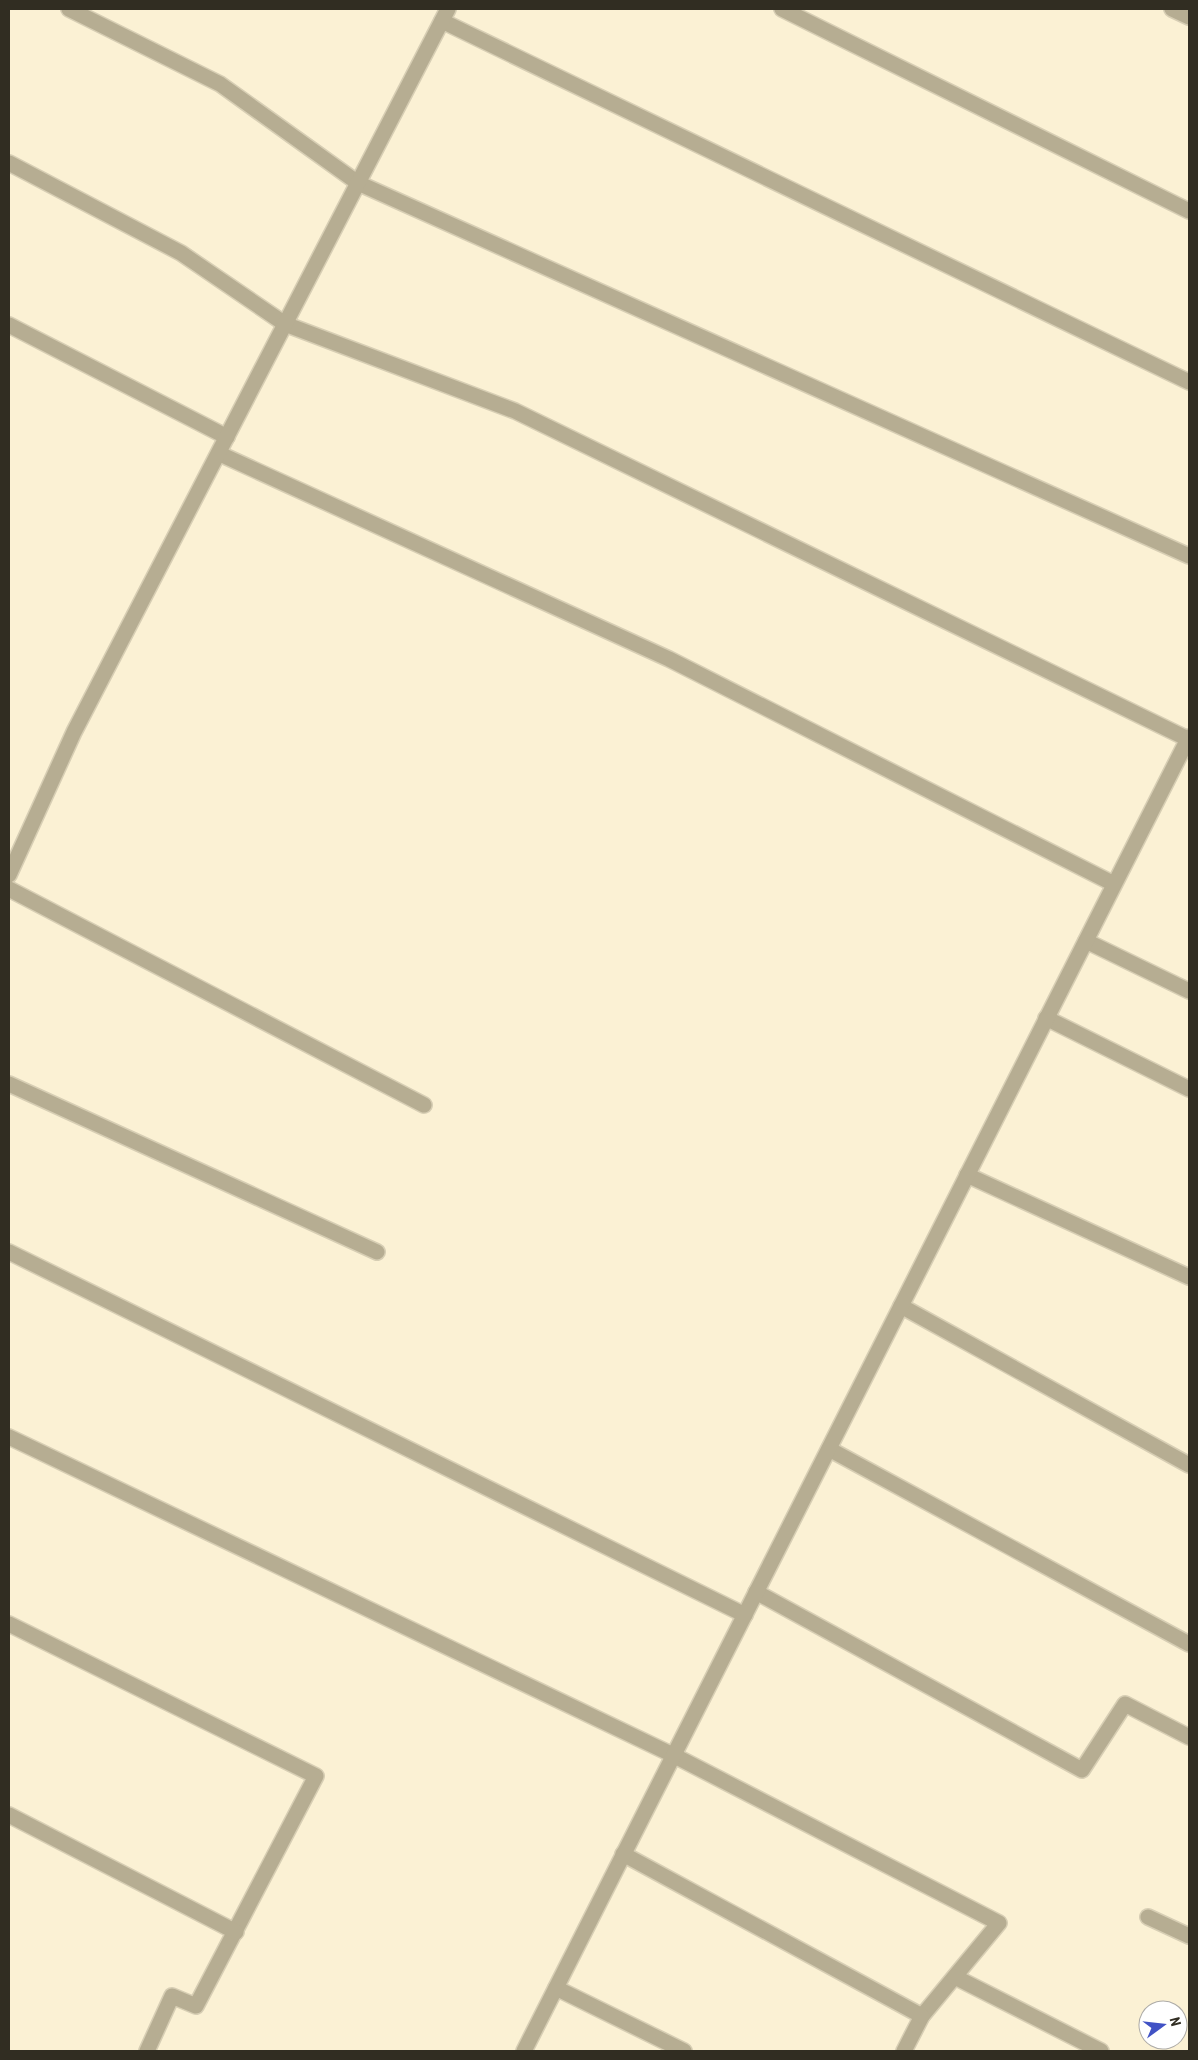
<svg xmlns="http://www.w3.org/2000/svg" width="1198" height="2060" viewBox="0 0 1198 2060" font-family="'Roboto Condensed',sans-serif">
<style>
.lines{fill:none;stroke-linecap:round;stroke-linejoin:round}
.street-casing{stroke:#d7ceb4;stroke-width:18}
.street{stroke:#b6ad92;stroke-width:15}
</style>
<rect width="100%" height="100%" fill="#fbf1d4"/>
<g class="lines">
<defs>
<g id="street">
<path d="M69,9l151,75 138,99 831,373"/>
<path d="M782,9l407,202"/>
<path d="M1172,9l17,8"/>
<path d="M442,21l747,361"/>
<path d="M9,163l172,90 104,71 230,87 673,328"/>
<path d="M9,325l218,112"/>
<path d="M220,454l449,205 445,225"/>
<path d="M9,875l65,-143 374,-723"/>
<path d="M9,889l415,216"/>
<path d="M1086,941l103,50"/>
<path d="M1046,1018l143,71"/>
<path d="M9,1084l368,168"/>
<path d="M967,1175l222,102"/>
<path d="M9,1252l736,363"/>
<path d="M901,1306l288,159"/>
<path d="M9,1437l664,318 326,168 -77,93 -18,35"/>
<path d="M829,1449l360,195"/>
<path d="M756,1592l326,178 43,-66 64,33"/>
<path d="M9,1624l307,152 -120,230 -24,-10 -25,55"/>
<path d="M9,1815l227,117"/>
<path d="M623,1854l299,162"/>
<path d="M1148,1917l41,19"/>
<path d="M955,1977l146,74"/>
<path d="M556,1988l128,63"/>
<path d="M524,2051l665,-1314"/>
</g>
</defs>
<use href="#street" class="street-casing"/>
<use href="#street" class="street"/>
</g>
<rect width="1198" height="2060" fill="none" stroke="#312d22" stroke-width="20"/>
<g transform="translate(1163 2025) rotate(75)"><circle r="24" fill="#ffffff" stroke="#adaba7"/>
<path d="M0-4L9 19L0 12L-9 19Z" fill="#4152c5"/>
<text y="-8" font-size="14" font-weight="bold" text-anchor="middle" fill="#312d22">N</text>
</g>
</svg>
